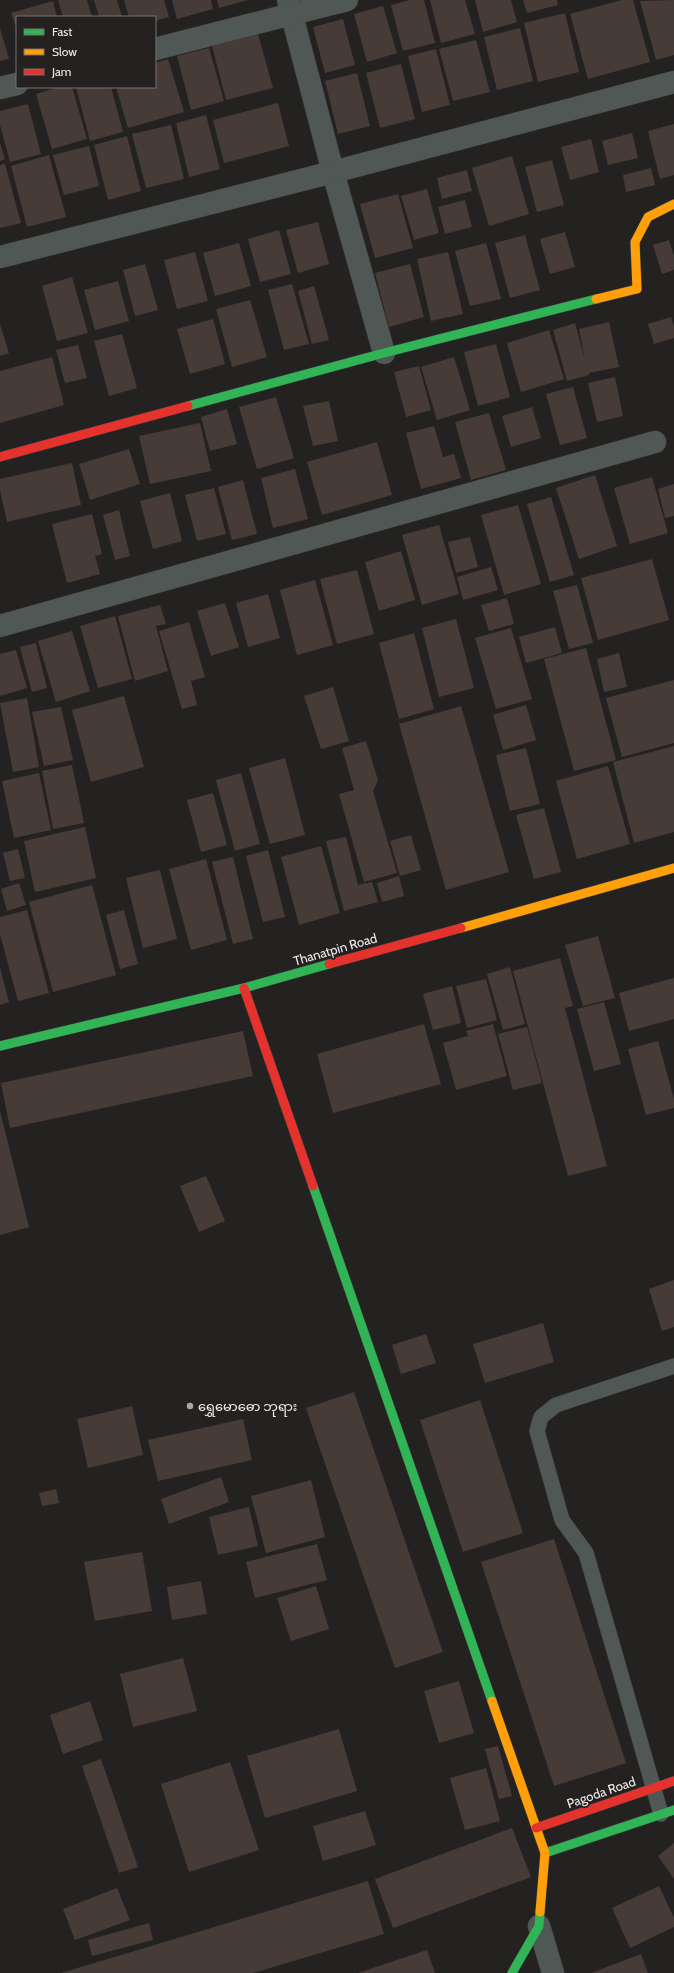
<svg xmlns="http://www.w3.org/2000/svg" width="674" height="1973" viewBox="0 0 674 1973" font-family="Cabin,'Noto Sans Myanmar',sans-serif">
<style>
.building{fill:#473b37}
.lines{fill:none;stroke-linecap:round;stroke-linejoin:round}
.lane-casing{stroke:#403f3e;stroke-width:16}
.street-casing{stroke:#403f3e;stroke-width:23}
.fast-casing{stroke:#403f3e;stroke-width:10}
.slow-casing{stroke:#403f3e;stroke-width:10}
.jam-casing{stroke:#403f3e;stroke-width:10}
.lane{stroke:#4f5854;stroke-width:15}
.street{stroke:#4f5854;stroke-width:22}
.fast{stroke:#30b455;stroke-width:9}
.slow{stroke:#ff9f0a;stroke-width:9}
.jam{stroke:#e5322d;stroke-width:9}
.poi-dot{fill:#a9a7a6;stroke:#252120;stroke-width:1.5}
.labels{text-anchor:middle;stroke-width:3.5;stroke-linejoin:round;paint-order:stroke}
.street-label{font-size:13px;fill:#f1eeed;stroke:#252120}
.poi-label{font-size:13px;fill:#f1eeed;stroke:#252120;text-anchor:start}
</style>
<rect width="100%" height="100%" fill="#242221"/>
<g class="building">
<path d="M58,0h29l5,17h-29z"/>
<path d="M94,0h23l5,17h-23z"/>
<path d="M124,0h40l5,17 -14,4v-4h-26z"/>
<path d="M172,0h39l2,9 -36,10z"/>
<path d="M217,0h31l-29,8z"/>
<path d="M410,0h14l11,43 -32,8 -12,-46z"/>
<path d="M430,0h35l10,34 -34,9z"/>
<path d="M475,0h36l6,22 -34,10z"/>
<path d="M523,0h34l1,5 -31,8z"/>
<path d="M622,0h11l17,62 -62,17 -18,-65z"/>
<path d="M674,0v55l-18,5 -16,-59z"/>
<path d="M53,1l4,16h-40v13l-6,-17z"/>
<path d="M383,6l14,47 -30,9 -13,-48z"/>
<path d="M565,13l14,59 -41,10 -14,-59z"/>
<path d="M343,19l12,46 -30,8 -12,-46z"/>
<path d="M0,28l9,31 -9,2z"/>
<path d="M520,28l13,53 -36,9 -13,-53z"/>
<path d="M258,34l15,54 -47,12 -14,-54z"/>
<path d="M476,40l14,52 -37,9 -14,-52z"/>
<path d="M209,48l15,53 -33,9 -14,-54z"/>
<path d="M436,49l14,56 -28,7 -14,-56z"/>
<path d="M168,59l16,53 -56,16 -12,-41h39v-24z"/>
<path d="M401,64l14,55 -35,9 -14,-55z"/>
<path d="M357,73l13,53 -32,8 -13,-53z"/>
<path d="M59,87h13l15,52 -35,10 -16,-55z"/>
<path d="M76,87h35l12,45 -33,9z"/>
<path d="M278,103l11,43 -65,17 -11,-43z"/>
<path d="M28,104l13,50 -31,8 -10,-37v-14z"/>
<path d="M206,115l14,54 -31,8 -13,-54z"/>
<path d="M674,124v51l-14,4 -12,-48z"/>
<path d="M171,125l13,54 -38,9 -14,-54z"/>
<path d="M632,133l6,25 -30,7 -6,-24z"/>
<path d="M127,136l14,55 -33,9 -14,-55z"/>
<path d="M591,139l8,33 -29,8 -9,-33z"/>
<path d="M0,143l5,16 -5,2z"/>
<path d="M89,146l10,40 -35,9 -11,-40z"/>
<path d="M49,155l17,62 -39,10 -16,-61z"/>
<path d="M512,156l17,58 -40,12 -17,-58z"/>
<path d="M552,160l12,45 -27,7 -12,-45z"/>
<path d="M5,164l16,59 -21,5v-63z"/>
<path d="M651,168l4,17 -29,7 -3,-17z"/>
<path d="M467,170l5,21 -30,8 -5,-21z"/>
<path d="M427,189l12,44 -25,7 -13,-44z"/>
<path d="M398,194l15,54 -38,10 -15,-54z"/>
<path d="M465,200l7,27 -27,7 -7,-27z"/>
<path d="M318,222l11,42 -31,9 -12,-43z"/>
<path d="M279,230l12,44 -31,8 -12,-43z"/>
<path d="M565,232l10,35 -25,7 -10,-35z"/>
<path d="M525,235l15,55 -30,8 -15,-55z"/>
<path d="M669,240l5,16v14l-12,4 -9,-29z"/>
<path d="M239,243l12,43 -36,10 -12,-43z"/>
<path d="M486,243l15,56 -31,7 -15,-55z"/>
<path d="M195,252l13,49 -31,8 -13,-49z"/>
<path d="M448,252l15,62 -32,7 -14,-62z"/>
<path d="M145,264l13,46 -23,6 -12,-46z"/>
<path d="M410,264l14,53 -35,10 -14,-54z"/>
<path d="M72,277l16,56 -31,8 -15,-55z"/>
<path d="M118,281l11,40 -34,9 -11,-40z"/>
<path d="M292,284l17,60 -25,6 -16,-60z"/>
<path d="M314,286l15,54 -17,4 -14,-53z"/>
<path d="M250,300l17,57 -35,10 -16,-58z"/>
<path d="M671,317l3,10v11l-20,6 -6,-20z"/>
<path d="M213,319l12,45 -35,10 -13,-45z"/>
<path d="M609,322l10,45 -30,6v2l-22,6 -14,-51 22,-7 10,37 -6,-31z"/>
<path d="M0,324l9,29 -9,3z"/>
<path d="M549,330l15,49 -43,13 -14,-49z"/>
<path d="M122,334l15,54 -28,8 -15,-55z"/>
<path d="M496,344l14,53 -32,9 -14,-54z"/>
<path d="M78,345l9,33 -22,5 -9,-33z"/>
<path d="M52,357l12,48 -64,18v-52z"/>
<path d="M454,357l16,53 -33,10 -16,-53z"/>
<path d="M419,366l12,44 -25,7 -12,-45z"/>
<path d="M615,377l8,39 -26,6 -9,-39z"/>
<path d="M573,387l14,51 -27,7 -14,-51z"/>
<path d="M276,397l18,61 -37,11 -18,-62z"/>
<path d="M329,401l9,40 -25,5 -10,-40z"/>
<path d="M532,407l9,31 -30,9 -9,-31z"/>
<path d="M227,409l10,35 -27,7 -9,-34z"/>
<path d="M489,413l17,57 -35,10 -16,-58z"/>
<path d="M200,423l11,48 -61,13 -11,-48z"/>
<path d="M434,426l9,31 11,-3 7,24 -40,11 -15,-56z"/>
<path d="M377,442l15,53 -70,20 -15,-53z"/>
<path d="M129,449l11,35 -50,16 -11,-36z"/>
<path d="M72,463l9,42 -74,17 -7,-32v-11z"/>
<path d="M295,469l13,50 -35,9 -12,-50z"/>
<path d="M595,475l22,71 -38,13 -23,-71z"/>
<path d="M652,477l16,56 -38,11 -16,-56z"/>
<path d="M243,480l14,54 -25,6 -14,-53z"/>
<path d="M674,484v32l-9,2 -7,-29z"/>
<path d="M214,488l12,46 -29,7 -12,-46z"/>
<path d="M170,493l12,48 -29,8 -13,-48z"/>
<path d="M551,497l23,78 -24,7 -23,-78z"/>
<path d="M518,505l23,79 -37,11 -23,-80z"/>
<path d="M119,510l11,46 -15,4 -12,-45z"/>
<path d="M92,514l10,40 -7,2 5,18 -33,9 -15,-59z"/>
<path d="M439,525l20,69 -37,11 -20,-70z"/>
<path d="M470,537l8,30 -22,6 -8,-31z"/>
<path d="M401,551l14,49 -36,11 -14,-49z"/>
<path d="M652,559l17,61 -71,20 -17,-62z"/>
<path d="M491,567l7,23 -35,10 -6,-23z"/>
<path d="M357,570l17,64 -37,10 -17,-65z"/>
<path d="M315,580l18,65 -36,10 -17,-65z"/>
<path d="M577,585l16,58 -24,6 -16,-58z"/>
<path d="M268,594l12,44 -32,9 -12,-44z"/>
<path d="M507,598l7,26 -25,7 -8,-26z"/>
<path d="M225,603l14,44 -28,9 -14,-45z"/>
<path d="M160,605l6,19 -10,2 12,45 -33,10 -17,-65z"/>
<path d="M115,616l17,63 -34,9 -18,-62z"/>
<path d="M456,619l18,69 -35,9 -17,-69z"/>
<path d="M189,622l16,55 -14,4 6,24 -15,4 -23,-78z"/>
<path d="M555,627l7,26 -36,10 -7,-26z"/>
<path d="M511,628l21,71 -36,10 -21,-71z"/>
<path d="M72,631l18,60 -34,11 -18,-61z"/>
<path d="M414,633l20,76 -35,10 -20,-76z"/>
<path d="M36,643l11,45 -15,4 -12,-45z"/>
<path d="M586,648l30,112 -42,11 -30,-112z"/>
<path d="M16,650l11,38 -27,8v-42z"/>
<path d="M619,653l8,34 -23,5 -7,-33z"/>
<path d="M674,680v63l-52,14 -16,-59z"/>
<path d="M333,687l16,54 -28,8 -17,-53z"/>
<path d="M124,696l20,71 -53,15 -19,-72z"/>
<path d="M27,698l12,69 -26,5 -13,-69z"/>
<path d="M526,705l10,35 -33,10 -10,-35z"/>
<path d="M461,706l48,166 -63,18 -47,-166z"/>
<path d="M61,707l12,53 -29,6 -12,-54z"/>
<path d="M366,741l12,39 -5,11 24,82 -33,9 -25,-88 15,-4 -12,-42z"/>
<path d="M674,746v86l-40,11 -21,-81z"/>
<path d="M526,748l14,56 -30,7 -14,-56z"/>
<path d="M285,758l20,77 -35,9 -21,-76z"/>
<path d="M72,765l12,58 -31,6 -11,-58z"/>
<path d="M608,766l22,78 -53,15 -21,-78z"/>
<path d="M39,773l12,57 -37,8 -12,-57z"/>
<path d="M241,773l19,71 -25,7 -19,-71z"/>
<path d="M213,793l14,52 -26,7 -14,-52z"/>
<path d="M544,808l17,64 -27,7 -18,-64z"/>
<path d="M85,827l11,51 -61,14 -11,-51z"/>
<path d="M411,835l10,35 -21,6 -10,-35z"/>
<path d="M346,837l12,48 14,-3 6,20 -34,9 -18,-70z"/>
<path d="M321,846l19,67 -41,12 -18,-68z"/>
<path d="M18,849l7,29 -15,3 -7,-28z"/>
<path d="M268,850l17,67 -22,5 -17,-66z"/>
<path d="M233,857l20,82 -20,5 -21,-82z"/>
<path d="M206,859l21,81 -36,10 -22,-81z"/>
<path d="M160,870l17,69 -34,9 -17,-70z"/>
<path d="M399,876l5,20 -22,6 -5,-19z"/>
<path d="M19,883l7,22 -19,6 -6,-22z"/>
<path d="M92,885l24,90 -63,17 -24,-90z"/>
<path d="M27,910l22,83 -31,8 -18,-67v-17z"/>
<path d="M124,910l14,54 -18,5 -14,-54z"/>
<path d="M598,936l17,62 -32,8 -18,-61z"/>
<path d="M560,958l13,48 -8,2 42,158 -39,10 -55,-205z"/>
<path d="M0,967l9,35 -9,3z"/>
<path d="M510,967l15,57 -22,6 -16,-56z"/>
<path d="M674,978v41l-45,12 -10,-38z"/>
<path d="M486,979l11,41 -30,8 -11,-42z"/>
<path d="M452,986l9,37 -28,7 -10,-36z"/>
<path d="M604,1002l17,62 -27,7 -17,-62z"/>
<path d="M424,1024l17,60 -108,29 -16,-59z"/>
<path d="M493,1024l14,52 -51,14 -13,-47 25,-7 -2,-5z"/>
<path d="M527,1027l15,56 -29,7 -15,-56z"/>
<path d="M243,1031l10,45 -243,52 -9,-45z"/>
<path d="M658,1041l16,58v9l-28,7 -18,-66z"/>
<path d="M0,1111l29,116 -29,8z"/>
<path d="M206,1176l19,45 -26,11 -19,-46z"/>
<path d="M674,1280v47l-12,4 -13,-42z"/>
<path d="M543,1323l11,39 -69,21 -12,-39z"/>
<path d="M426,1334l10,29 -35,11 -9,-29z"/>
<path d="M354,1392l89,260 -48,16 -89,-260z"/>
<path d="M480,1400l43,133 -60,19 -43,-132z"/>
<path d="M132,1406l11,49 -55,13 -11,-49z"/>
<path d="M243,1419l9,41 -94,21 -10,-41z"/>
<path d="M221,1477l8,25 -60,22 -8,-25z"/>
<path d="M311,1480l14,57 -59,16 -15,-57z"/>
<path d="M56,1489l3,14 -17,3 -3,-13z"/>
<path d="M249,1507l9,39 -40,9 -9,-38z"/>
<path d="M554,1539l72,224 -72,23 -73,-224z"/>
<path d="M317,1544l10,36 -72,18 -9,-36z"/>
<path d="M142,1552l10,59 -57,10 -11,-59z"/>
<path d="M201,1581l6,33 -35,6 -5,-33z"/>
<path d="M316,1586l13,43 -38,12 -14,-43z"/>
<path d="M183,1658l14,53 -64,16 -13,-53z"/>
<path d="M459,1681l15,52 -35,10 -15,-52z"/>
<path d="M90,1701l13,39 -40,14 -13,-39z"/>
<path d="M339,1729l18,62 -92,27 -18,-62z"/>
<path d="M498,1746l14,50 -13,3 -14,-50z"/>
<path d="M101,1759l37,108 -19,6 -37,-107z"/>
<path d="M230,1762l29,88 -70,22 -28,-88z"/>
<path d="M486,1768l14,53 -35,9 -15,-52z"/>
<path d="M365,1811l11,34 -53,16 -10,-35z"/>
<path d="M512,1828l19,49 -138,51 -18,-49z"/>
<path d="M674,1843v36l-16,-23z"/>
<path d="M368,1881l16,53 -131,39h-192z"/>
<path d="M659,1886l15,32v9l-44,21 -18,-40z"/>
<path d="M117,1888l13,32 -55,20 -12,-31z"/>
<path d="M149,1923l4,17 -61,16 -4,-16z"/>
<path d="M427,1950l8,23h-77z"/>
<path d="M641,1954l7,19h-57z"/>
</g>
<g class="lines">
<defs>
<path id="lane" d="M661,1814l-75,-261 -24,-33 -25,-89 4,-14 15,-12 118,-39"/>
<g id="street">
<path d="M288,0l45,172 51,181"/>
<path d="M155,49l192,-49"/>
<path d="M0,88l17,-4"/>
<path d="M0,257l333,-85 341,-90"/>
<path d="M0,626l655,-184"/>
<path d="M539,1926l14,47"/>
</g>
<g id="fast">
<path d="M188,406l196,-53 212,-54"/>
<path d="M0,1046l244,-58 85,-24"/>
<path d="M313,1186l179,515"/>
<path d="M545,1853l129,-43"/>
<path d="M512,1973l27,-47 1,-14"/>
</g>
<g id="slow">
<path d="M596,299l41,-10 -2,-47 13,-25 26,-13"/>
<path d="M461,928l213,-60"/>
<path d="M492,1701l53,152 -5,59"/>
</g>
<g id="jam">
<path d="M0,457l188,-51"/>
<path d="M329,964l132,-36"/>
<path d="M244,988l69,198"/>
<path d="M536,1828l138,-47"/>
</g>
</defs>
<use href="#lane" class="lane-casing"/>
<use href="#street" class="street-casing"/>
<use href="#fast" class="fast-casing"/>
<use href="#slow" class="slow-casing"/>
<use href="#jam" class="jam-casing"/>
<use href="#lane" class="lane"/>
<use href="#street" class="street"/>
<use href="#fast" class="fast"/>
<use href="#slow" class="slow"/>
<use href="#jam" class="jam"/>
</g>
<circle class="poi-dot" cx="190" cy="1406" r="4"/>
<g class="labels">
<g class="street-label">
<text transform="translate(335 949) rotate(-16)" y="5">Thanatpin Road</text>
<text transform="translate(601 1792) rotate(-19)" y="5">Pagoda Road</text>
</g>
<g class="poi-label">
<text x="198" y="1411">ရွှေမောဓော ဘုရား</text>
</g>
</g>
<rect x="16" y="16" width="140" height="72" fill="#252120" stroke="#777372"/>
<rect x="24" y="29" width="20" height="6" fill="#30b455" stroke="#777372"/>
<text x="52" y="36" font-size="12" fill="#f1eeed">Fast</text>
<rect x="24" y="49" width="20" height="6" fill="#ff9f0a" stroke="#777372"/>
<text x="52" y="56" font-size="12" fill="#f1eeed">Slow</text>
<rect x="24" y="69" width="20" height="6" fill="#e5322d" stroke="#777372"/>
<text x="52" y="76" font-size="12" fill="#f1eeed">Jam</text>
</svg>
